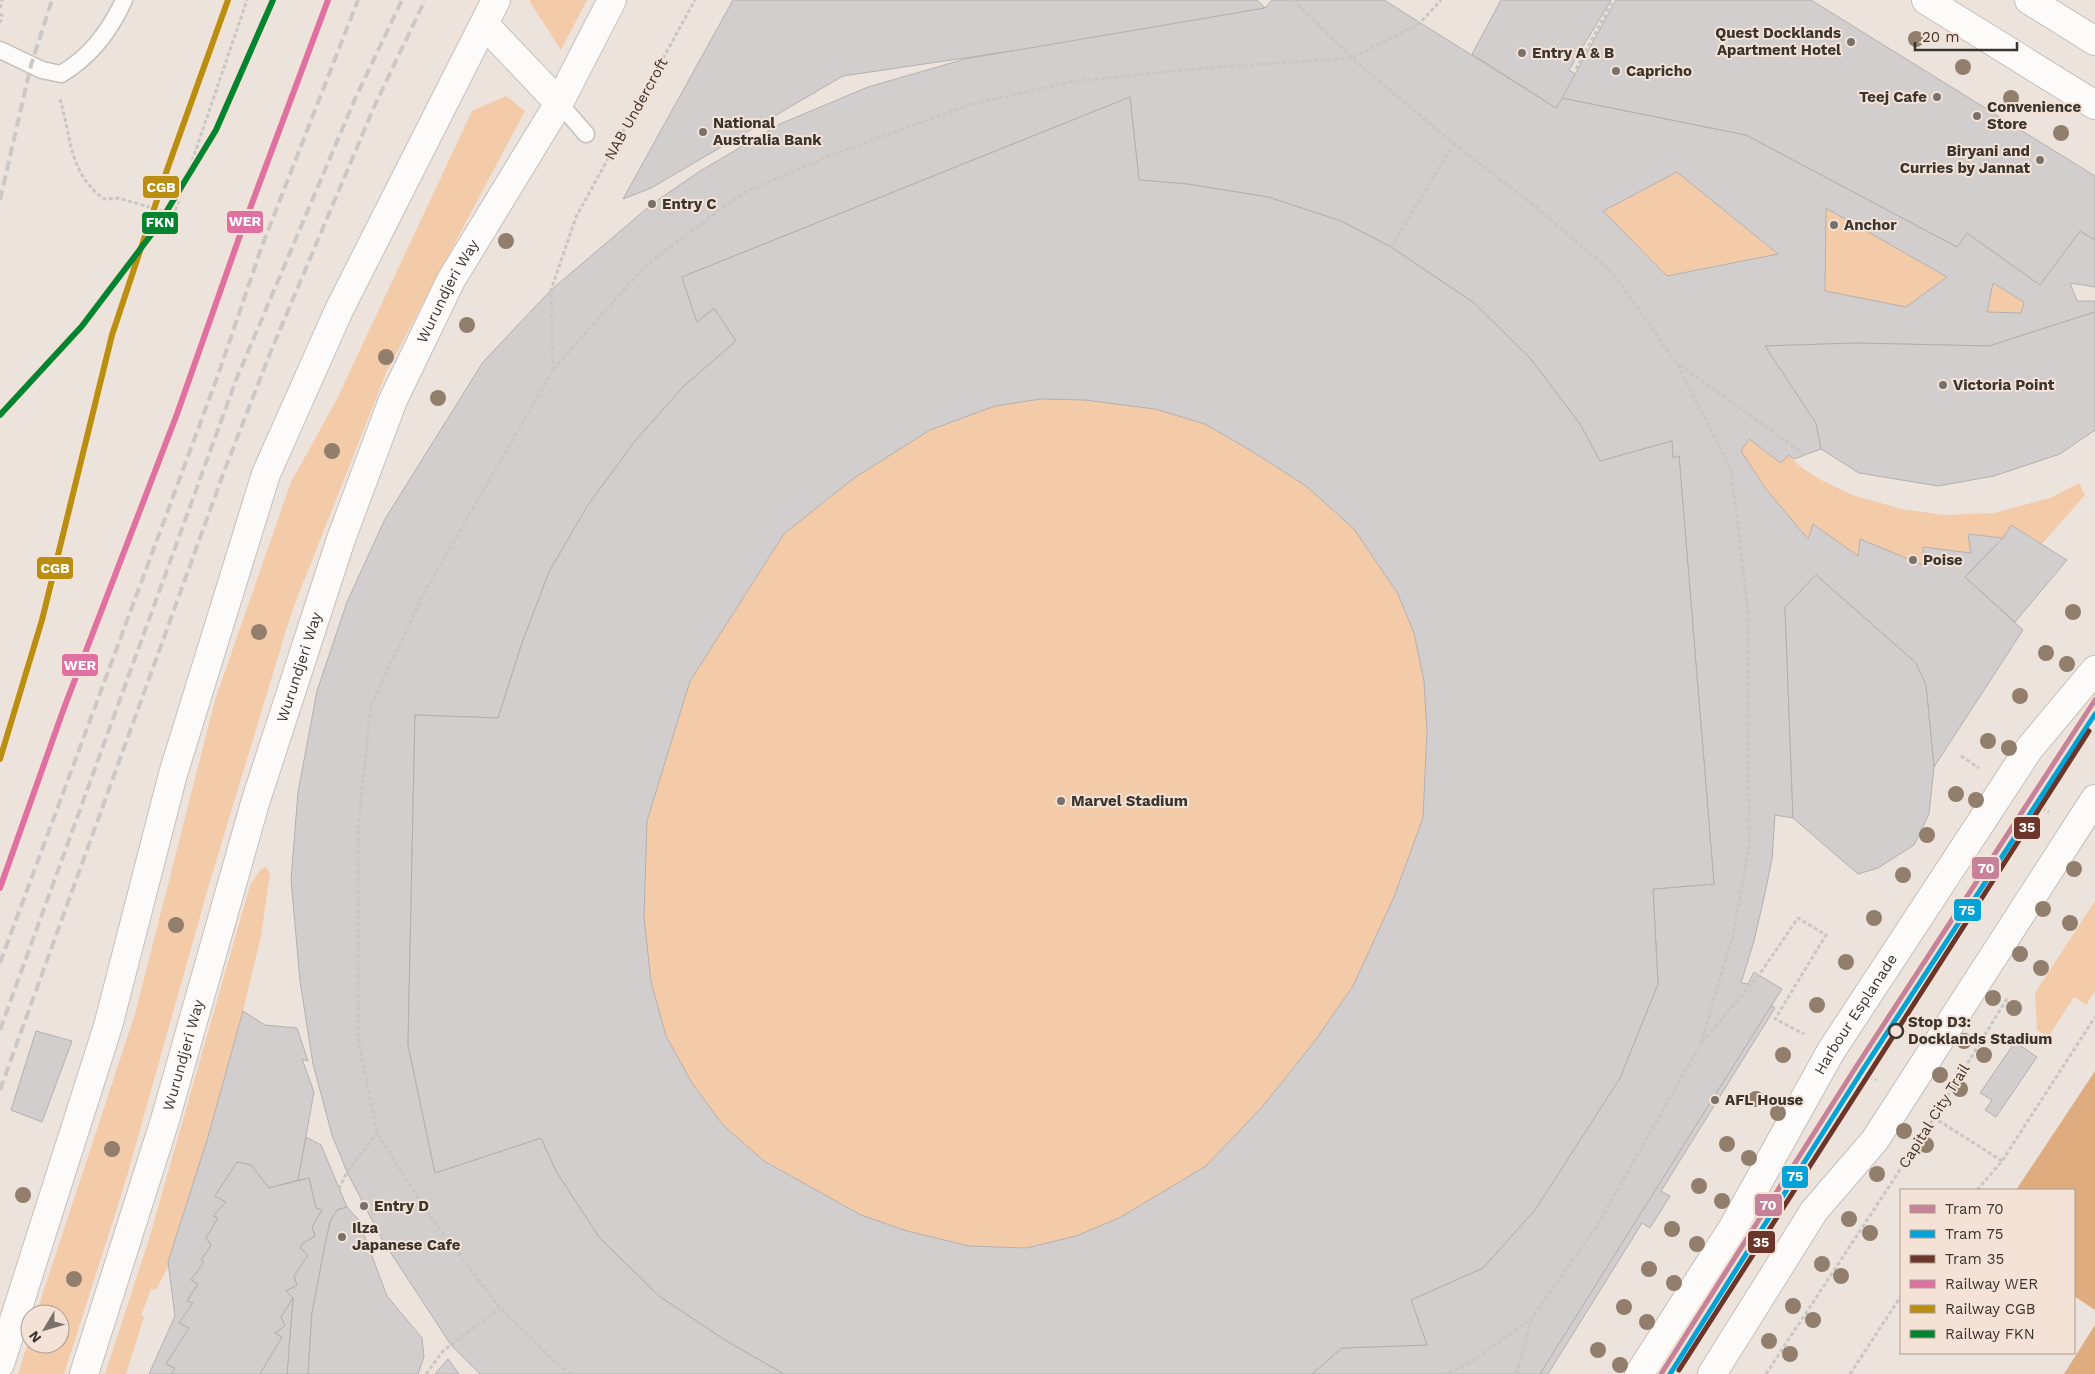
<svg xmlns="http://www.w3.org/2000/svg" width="2095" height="1374" viewBox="0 0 2095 1374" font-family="'Work Sans',sans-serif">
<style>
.green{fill:#f4cba9}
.water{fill:#dfac80}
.building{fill:#d2cecd;stroke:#b4b0b0;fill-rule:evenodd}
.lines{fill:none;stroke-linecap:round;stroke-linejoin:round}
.service-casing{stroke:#c6bfba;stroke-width:19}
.tertiary-casing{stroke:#c6bfba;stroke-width:30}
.trunk-casing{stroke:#c6bfba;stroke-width:30}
.path{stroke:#c9c6c4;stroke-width:3;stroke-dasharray:4 2.5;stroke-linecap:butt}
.service{stroke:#fcfbfa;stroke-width:16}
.tertiary{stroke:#fcfbfa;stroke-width:28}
.trunk{stroke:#fcfbfa;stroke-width:28}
.rail{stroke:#cbc8c6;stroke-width:4;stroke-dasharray:10 5;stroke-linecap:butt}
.rail-1-casing{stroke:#f3e2d5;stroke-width:10}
.rail-2-casing{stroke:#f3e2d5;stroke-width:10}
.rail-3-casing{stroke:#f3e2d5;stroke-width:10}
.rail-1{stroke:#df71a2;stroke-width:6}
.rail-2{stroke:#ba8e11;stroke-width:6}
.rail-3{stroke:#028430;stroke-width:6}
.tram-1-casing{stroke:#f3e2d5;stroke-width:9}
.tram-2-casing{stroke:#f3e2d5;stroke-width:9}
.tram-3-casing{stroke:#f3e2d5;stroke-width:9}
.tram-1{stroke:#c68298;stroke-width:5}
.tram-2{stroke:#03a3d7;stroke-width:5}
.tram-3{stroke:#6b3529;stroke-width:5}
.tree{fill:#927e6d}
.poi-dot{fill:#79726c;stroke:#f3e2d5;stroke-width:2}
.stop-dot{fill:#f3e2d5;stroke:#3b3530;stroke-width:2.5}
.labels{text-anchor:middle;stroke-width:4;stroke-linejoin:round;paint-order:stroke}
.poi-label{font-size:15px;font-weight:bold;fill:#3b3530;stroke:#f3e2d5;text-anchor:start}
.street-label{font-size:15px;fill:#3b3530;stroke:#f3e2d5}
.stop-label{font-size:15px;font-weight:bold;fill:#3b3530;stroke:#f3e2d5;text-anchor:start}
.line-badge{stroke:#f3e2d5;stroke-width:2}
.badge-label{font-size:14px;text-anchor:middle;font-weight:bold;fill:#fff}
</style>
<rect width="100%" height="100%" fill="#ece3dc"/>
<g class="green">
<path d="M530,0h57l-26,50 -31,-48z"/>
<path d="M506,96l19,15 -138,260 -95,240 -82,270 -85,302 -61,191h-46l12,-38v8h30v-30h-24l99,-300 80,-314 76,-218 45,-81 136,-290z"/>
<path d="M1677,172l101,82 -111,22 -64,-65z"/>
<path d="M1826,208l121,69 -41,30 -81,-16z"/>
<path d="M1993,283l31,19 -3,11 -34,-1z"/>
<path d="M1530,358l-218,1016h-528l-286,-656 186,-332z"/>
<path d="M1749,439l40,16 12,12 20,13 31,15 50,14 42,6 50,-2 56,-15 29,-15 6,12 -43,49 -31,-19 -8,13 -34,-4 2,19 -48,12 -63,-25 -2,16 -50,-17 -42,-50 -25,-38z"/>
<path d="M266,867l4,6 -9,63 -18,75 -35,126 -40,125 1,3 -13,25 -5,-1 -10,27 3,1 -18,57h-21l44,-135 101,-354 11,-16z"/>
<path d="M2095,901v90l-9,14 -12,-8 -26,40 -11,-7 -2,-37z"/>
</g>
<g class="water">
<path d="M2095,1071v239l-21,-14v-106h-58z"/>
<path d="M2095,1325v49h-31z"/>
</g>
<g class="building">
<path d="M733,0h524l8,8 -199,35 -223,33 -192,112 -28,11z"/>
<path d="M1272,0h112l172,108 6,-10 184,37 211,112 10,-14 73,52 40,-54 15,9v47l-25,-4 7,18h18v11l-106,34 -133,-3 -91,3 51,77 5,26 -27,10 -5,-4 -8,8 -32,-24 -8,12 25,38 42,50 5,-15 45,32 2,-17 63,26v-18l48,6 -3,-19 35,4 -38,39 58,53 -89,137 -8,-82 -10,-22 -100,-88 -31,32 8,211 -18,-3 -3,44 -7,34 -11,48 -13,42 7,1 6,-12 28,17 -242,385h-228l30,-26 85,-3 -16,-45 72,-32 52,-58 85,-132 38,-94 -5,-95 61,-5 -35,-428 -6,2 -1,-17 -72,20 -20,-37 -50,-66 -56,-55 -83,-56 -50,-26 -73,-24 -81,-13 -48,-4 -9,-83 -448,180 15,45 17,-14 22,33 -52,45 -49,55 -47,64 -39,67 -27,71 -24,75 -83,-3 -7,330 27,128 106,-35 15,33 43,66 60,59 66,44 59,34h-304l-29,-29 -68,-104 -36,-69 -15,-37 -19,-71 -13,-83 -9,-101 7,-88 19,-101 30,-89 38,-83 98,-157 68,-72 101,-86 48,-33 80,-47 88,-37 97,-28 300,-51zM1677,172l101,82 -111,22 -64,-65zM1826,208l121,69 -41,30 -81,-16zM1993,283l31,19 -3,11 -34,-1z"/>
<path d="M1501,0h110l-42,70 8,5 -21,33 -84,-54z"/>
<path d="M1616,0h195l284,176v64l-15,-9 -40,54 -73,-52 -10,14 -211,-112 -184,-37z"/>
<path d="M1130,97l9,83 48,4 81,13 73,24 50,26 83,56 56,55 50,66 20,37 72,-20 1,17 6,-2 35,428 -61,5 5,95 -38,94 -85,132 -52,58 -72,32 16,45 -85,3 -30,26h-528l-59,-34 -66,-44 -60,-59 -43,-66 -15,-33 -106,35 -27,-128 7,-330 83,3 24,-75 27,-71 39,-67 47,-64 49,-55 52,-45 -22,-33 -17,14 -15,-45zM1041,399l44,1 70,9 50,15 45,26 56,36 48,43 44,65 16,39 10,48 3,50 -4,87 -29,79 -41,89 -39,56 -52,65 -56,59 -87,52 -43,18 -50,12 -57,-2 -62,-15 -46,-16 -97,-54 -41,-36 -31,-42 -26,-47 -15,-54 -7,-65 3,-96 43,-140 94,-147 70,-56 76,-48 65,-24z"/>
<path d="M2095,312v118l-35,24 -66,22 -56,10 -79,-13 -38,-24 -5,-26 -51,-77 91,-3 133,3z"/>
<path d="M2011,525l56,35 -52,62 -50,-45 38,-39z"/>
<path d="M1816,575l100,88 10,22 8,82 -5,47 -15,31 -36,23 -20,6 -65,-56 -8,-211z"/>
<path d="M1771,1006l4,2 -114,183 9,5 -20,32 -8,-5 -94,151h-8z"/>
<path d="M243,1011l22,14 32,3 11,33 -6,-2 12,33 -16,88 -29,8 -18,-23 -14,-3 -22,34 11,6 -13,14 5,2 -12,20 5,7 -10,15 3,2 -13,18 7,4 -11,17 6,2 -14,20 10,5 -23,36 9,4 -3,6h-23l26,-58 -7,-54 40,-125z"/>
<path d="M36,1031l36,10 -30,81 -31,-12z"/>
<path d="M2015,1042l22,15 -41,60 -11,-7 7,-10 -12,-7z"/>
<path d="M306,1137l15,8 26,62 -10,3 -7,12 -5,23 -13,68 -4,61h-21l6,-76 -7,-7 11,-6 -3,-9 14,-21 -8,-7 3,-5 12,-7 -3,-9 10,-17 -6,-2 -7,-30 -11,2z"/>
<path d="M237,1162l14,3 18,23 40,-10 7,30 6,2 -10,17 3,9 -12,7 -3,5 8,7 -14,21 3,9 -11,6 7,7 -12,19 4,9 -10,7 7,4 -22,37h-88l3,-6 -9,-4 23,-36 -10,-5 14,-20 -6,-2 11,-17 -7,-4 13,-18 -3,-2 10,-15 -5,-7 12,-20 -5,-2 13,-14 -11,-6z"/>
<path d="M347,1207l11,12 29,77 35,42 2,19 -6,17h-110l4,-61 13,-68 5,-23 7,-12z"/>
<path d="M293,1298l-6,76h-27l22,-37 -7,-4 10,-7 -4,-9z"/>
<path d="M448,1359l11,15h-24z"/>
</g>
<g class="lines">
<defs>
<g id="service">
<path d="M0,50l42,20 19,4c29,-17 49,-43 63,-74"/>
<path d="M559,103l27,31"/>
</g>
<g id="tertiary">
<path d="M1926,0l169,105"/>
<path d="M2029,0l66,41"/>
<path id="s1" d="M1639,1374l93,-145 99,-178 198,-302 66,-79"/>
<path d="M1712,1374l102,-163 61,-71 220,-341"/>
</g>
<g id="trunk">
<path d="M485,25l74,78"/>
<path d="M0,1364l108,-338 65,-252 93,-300 73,-164 157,-310"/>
<path id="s2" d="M84,1374l81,-254 90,-317 86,-264 52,-139 58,-120 108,-177 53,-103"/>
</g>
</defs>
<use href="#service" class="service-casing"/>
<use href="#tertiary" class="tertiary-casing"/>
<use href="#trunk" class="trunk-casing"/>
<g class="path">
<path d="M1293,0l59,58 102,86 82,63 77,66 64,91 54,105 17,142 1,235 -16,89 -32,108 -104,183 -65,92 -57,41 -28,15"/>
<path d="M0,8l2,-8"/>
<path d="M0,14l2,1 -2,8"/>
<path d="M1576,69l37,-69"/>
<path d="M60,99c12,40 8,73 44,100l14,-1 56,16 73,-214"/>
<path d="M1391,247l63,-103"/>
<path d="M1680,365l125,90"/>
<path d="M553,370l-2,-80 25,-73 119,-217"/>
<path d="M1961,756l18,12"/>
<path d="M2031,801l18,11"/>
<path d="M1702,1042l57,-67 39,-57 28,17 -51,84 29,15"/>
<path d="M1858,1069l18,11"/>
<path d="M1933,1117l69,44"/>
<path d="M339,1189l8,-17 30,-39"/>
<path d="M1977,1190l25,-29 93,-144"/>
<path d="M426,1374l17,-23 57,-43"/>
<path d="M571,1374l-19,-15 -52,-51 -70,-92 -53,-83 -19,-95v-210l13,-123 53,-112 129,-223 92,-104 98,-73 94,-40 132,-48 99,-23 136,-14 148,-10 68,-35 21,-23"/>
<path d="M1516,1374l16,-56"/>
<path d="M1766,1374l168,-256 74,-121"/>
<path d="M1850,1374l51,-78"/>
</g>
<use href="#service" class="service"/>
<use href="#tertiary" class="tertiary"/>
<use href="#trunk" class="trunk"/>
<g class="rail">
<path d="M0,200l31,-135 21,-65"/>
<path d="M0,963l217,-585 45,-132 96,-246"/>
<path d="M0,1030l236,-650 119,-281 47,-99"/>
<path d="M0,1090l225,-621 46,-118 103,-244 51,-107"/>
</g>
<defs>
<path id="rail-1" d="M0,888l64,-180 113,-294 62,-176 89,-238"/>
<path id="rail-2" d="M0,759l42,-139 70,-285 56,-168 60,-167"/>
<path id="rail-3" d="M0,415l82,-89 75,-99 59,-97 57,-130"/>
</defs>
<use href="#rail-1" class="rail-1-casing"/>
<use href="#rail-2" class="rail-2-casing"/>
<use href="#rail-3" class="rail-3-casing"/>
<use href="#rail-1" class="rail-1"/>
<use href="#rail-2" class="rail-2"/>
<use href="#rail-3" class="rail-3"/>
<defs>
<path id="tram-1" d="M1661,1374l195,-307 239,-367"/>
<path id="tram-2" d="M1670,1374l192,-303 233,-357"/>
<path id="tram-3" d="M1679,1370l410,-639"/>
</defs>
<use href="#tram-1" class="tram-1-casing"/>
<use href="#tram-2" class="tram-2-casing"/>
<use href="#tram-3" class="tram-3-casing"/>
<use href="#tram-1" class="tram-1"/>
<use href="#tram-2" class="tram-2"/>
<use href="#tram-3" class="tram-3"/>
</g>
<g class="tree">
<circle cx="1916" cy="39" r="8"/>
<circle cx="1963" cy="67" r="8"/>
<circle cx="2011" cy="98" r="8"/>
<circle cx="2061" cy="133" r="8"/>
<circle cx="506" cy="241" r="8"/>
<circle cx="467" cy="325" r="8"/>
<circle cx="386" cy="357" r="8"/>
<circle cx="438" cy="398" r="8"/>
<circle cx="332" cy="451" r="8"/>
<circle cx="2073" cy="612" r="8"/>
<circle cx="259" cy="632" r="8"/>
<circle cx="2046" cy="653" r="8"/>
<circle cx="2067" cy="664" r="8"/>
<circle cx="2020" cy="696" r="8"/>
<circle cx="1988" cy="741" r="8"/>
<circle cx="2009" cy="748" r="8"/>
<circle cx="1956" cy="794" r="8"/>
<circle cx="1976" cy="800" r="8"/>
<circle cx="1927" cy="835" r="8"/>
<circle cx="2074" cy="869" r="8"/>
<circle cx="1903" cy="875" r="8"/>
<circle cx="2043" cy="909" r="8"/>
<circle cx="1874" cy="918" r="8"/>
<circle cx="2070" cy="923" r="8"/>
<circle cx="176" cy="925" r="8"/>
<circle cx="2020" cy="954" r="8"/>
<circle cx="1846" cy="962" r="8"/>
<circle cx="2041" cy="968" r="8"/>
<circle cx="1993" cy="998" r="8"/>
<circle cx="1817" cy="1005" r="8"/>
<circle cx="2014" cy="1008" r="8"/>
<circle cx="1964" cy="1041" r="8"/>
<circle cx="1783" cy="1055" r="8"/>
<circle cx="1984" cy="1055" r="8"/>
<circle cx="1940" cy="1075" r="8"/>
<circle cx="1960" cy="1089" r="8"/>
<circle cx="1756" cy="1099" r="8"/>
<circle cx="1778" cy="1113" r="8"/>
<circle cx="1904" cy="1131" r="8"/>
<circle cx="1727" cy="1144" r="8"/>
<circle cx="1926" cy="1145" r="8"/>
<circle cx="112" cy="1149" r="8"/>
<circle cx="1749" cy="1158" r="8"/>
<circle cx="1877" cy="1174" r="8"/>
<circle cx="1699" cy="1186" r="8"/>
<circle cx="23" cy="1195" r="8"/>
<circle cx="1722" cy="1201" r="8"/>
<circle cx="1849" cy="1219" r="8"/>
<circle cx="1672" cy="1229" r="8"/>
<circle cx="1870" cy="1233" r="8"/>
<circle cx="1697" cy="1244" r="8"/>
<circle cx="1822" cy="1264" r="8"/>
<circle cx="1649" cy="1269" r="8"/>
<circle cx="1841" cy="1276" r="8"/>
<circle cx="74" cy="1279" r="8"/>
<circle cx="1674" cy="1283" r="8"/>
<circle cx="1793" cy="1306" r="8"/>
<circle cx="1624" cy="1307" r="8"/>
<circle cx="1813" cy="1320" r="8"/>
<circle cx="1647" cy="1322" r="8"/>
<circle cx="1769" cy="1341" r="8"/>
<circle cx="1598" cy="1350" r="8"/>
<circle cx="1790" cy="1354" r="8"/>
<circle cx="1620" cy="1365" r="8"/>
</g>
<g class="poi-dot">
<circle cx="1851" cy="42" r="5"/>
<circle cx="1522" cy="53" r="5"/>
<circle cx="1616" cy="71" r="5"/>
<circle cx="1937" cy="97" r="5"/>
<circle cx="1977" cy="116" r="5"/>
<circle cx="703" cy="132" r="5"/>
<circle cx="2040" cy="160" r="5"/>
<circle cx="652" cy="204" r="5"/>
<circle cx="1834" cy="225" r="5"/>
<circle cx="1943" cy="385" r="5"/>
<circle cx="1913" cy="560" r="5"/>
<circle cx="1061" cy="801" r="5"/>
<circle cx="1715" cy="1100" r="5"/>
<circle cx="364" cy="1206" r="5"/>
<circle cx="342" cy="1237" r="5"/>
</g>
<circle class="stop-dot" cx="1896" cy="1031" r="7"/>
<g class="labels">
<g class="poi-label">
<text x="1841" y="38" text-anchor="end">Quest Docklands<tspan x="1841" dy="17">Apartment Hotel</tspan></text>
<text x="1532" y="58">Entry A &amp; B</text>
<text x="1626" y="76">Capricho</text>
<text x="1927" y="102" text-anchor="end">Teej Cafe</text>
<text x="1987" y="112">Convenience<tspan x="1987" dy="17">Store</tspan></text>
<text x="713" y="128">National<tspan x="713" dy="17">Australia Bank</tspan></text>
<text x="2030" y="156" text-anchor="end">Biryani and<tspan x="2030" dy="17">Curries by Jannat</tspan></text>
<text x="662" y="209">Entry C</text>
<text x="1844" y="230">Anchor</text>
<text x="1953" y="390">Victoria Point</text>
<text x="1923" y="565">Poise</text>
<text x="1071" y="806">Marvel Stadium</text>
<text x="1725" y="1105">AFL House</text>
<text x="374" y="1211">Entry D</text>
<text x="352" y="1233">Ilza<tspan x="352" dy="17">Japanese Cafe</tspan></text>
</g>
<g class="street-label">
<text transform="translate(636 109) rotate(-61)" y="5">NAB Undercroft</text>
<text dy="5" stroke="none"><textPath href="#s2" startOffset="1144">Wurundjeri Way</textPath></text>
<text dy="5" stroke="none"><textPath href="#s2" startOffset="739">Wurundjeri Way</textPath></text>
<text dy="5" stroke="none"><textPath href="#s1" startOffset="420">Harbour Esplanade</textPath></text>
<text dy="5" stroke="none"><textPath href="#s2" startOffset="334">Wurundjeri Way</textPath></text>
<text transform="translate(1934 1116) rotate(-58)" y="5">Capital City Trail</text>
</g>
<g class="stop-label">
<text x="1908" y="1027">Stop D3:<tspan x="1908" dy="17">Docklands Stadium</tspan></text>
</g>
</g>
<g class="line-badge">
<rect x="142" y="175" width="38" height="24" rx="5" fill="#ba8e11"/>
<rect x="226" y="210" width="38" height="24" rx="5" fill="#df71a2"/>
<rect x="141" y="211" width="38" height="24" rx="5" fill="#028430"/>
<rect x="36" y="556" width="38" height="24" rx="5" fill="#ba8e11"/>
<rect x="61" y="653" width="38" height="24" rx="5" fill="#df71a2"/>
<rect x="2013" y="816" width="28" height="24" rx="5" fill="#6b3529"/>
<rect x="1971" y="856" width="29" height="24" rx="5" fill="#c68298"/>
<rect x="1953" y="898" width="29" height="24" rx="5" fill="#03a3d7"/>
<rect x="1781" y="1165" width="28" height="24" rx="5" fill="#03a3d7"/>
<rect x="1754" y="1193" width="29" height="24" rx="5" fill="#c68298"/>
<rect x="1747" y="1230" width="29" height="24" rx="5" fill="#6b3529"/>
</g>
<g class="badge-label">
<text x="161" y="192">CGB</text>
<text x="245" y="226">WER</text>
<text x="160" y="227">FKN</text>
<text x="55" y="573">CGB</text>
<text x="80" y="670">WER</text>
<text x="2027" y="832">35</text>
<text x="1986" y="873">70</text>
<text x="1967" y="915">75</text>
<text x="1795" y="1181">75</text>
<text x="1768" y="1210">70</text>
<text x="1761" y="1247">35</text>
</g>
<rect x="1900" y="1189" width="175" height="165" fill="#f3e2d5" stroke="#a99d93"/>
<rect x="1910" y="1205" width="25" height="8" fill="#c68298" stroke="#a99d93"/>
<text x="1945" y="1214" font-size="15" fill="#3b3530">Tram 70</text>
<rect x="1910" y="1230" width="25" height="8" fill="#03a3d7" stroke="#a99d93"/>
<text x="1945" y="1239" font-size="15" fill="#3b3530">Tram 75</text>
<rect x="1910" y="1255" width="25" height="8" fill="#6b3529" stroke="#a99d93"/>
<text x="1945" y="1264" font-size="15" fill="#3b3530">Tram 35</text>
<rect x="1910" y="1280" width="25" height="8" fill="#df71a2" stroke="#a99d93"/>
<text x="1945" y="1289" font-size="15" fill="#3b3530">Railway WER</text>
<rect x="1910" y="1305" width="25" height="8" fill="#ba8e11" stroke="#a99d93"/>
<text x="1945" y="1314" font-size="15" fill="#3b3530">Railway CGB</text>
<rect x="1910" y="1330" width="25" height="8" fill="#028430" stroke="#a99d93"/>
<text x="1945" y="1339" font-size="15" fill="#3b3530">Railway FKN</text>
<g transform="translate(45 1329) rotate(232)"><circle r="24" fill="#f3e2d5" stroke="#a99d93"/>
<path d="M0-4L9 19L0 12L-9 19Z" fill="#79726c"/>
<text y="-8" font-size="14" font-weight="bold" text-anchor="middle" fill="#3b3530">N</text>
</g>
<path d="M1915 42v8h102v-8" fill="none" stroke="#3b3530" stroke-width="2.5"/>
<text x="1922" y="42" font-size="15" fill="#3b3530" stroke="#f3e2d5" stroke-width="4" paint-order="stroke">20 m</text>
</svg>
